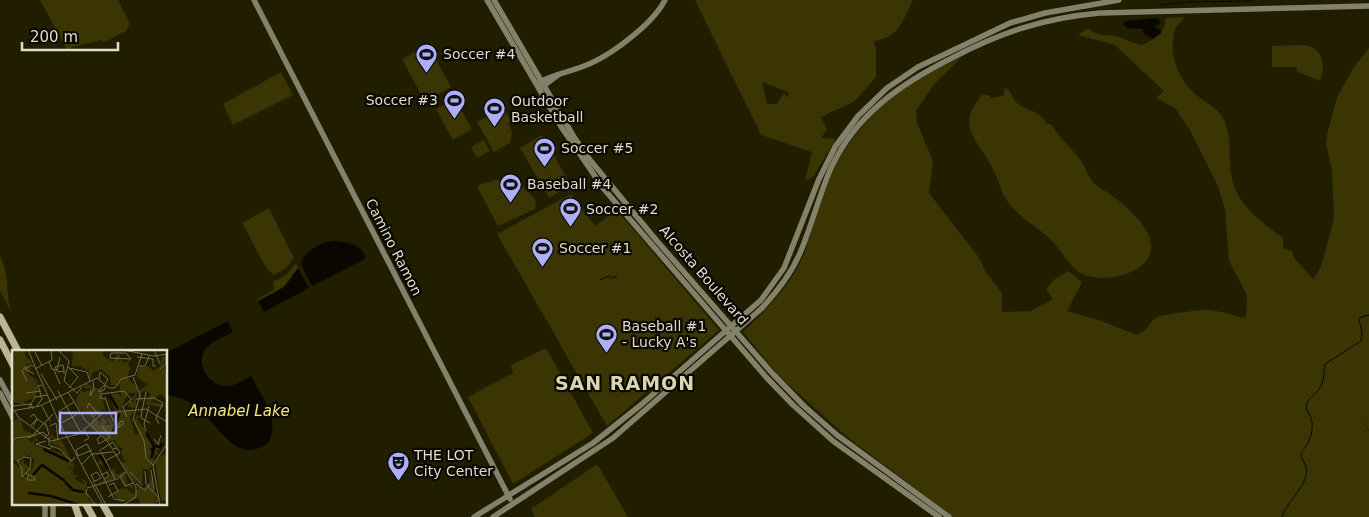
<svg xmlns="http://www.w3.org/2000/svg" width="1369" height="517" viewBox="0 0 1369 517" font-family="'DejaVu Sans',sans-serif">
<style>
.green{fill:#3a3503;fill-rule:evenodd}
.water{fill:#0a0700}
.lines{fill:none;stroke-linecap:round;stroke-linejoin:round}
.stream{stroke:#0a0700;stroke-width:1}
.secondary{stroke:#83816a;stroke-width:5.5}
.highway{stroke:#bab693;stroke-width:7}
.labels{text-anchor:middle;stroke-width:4.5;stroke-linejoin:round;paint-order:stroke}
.poi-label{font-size:14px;fill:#dfddcb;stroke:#090801;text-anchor:start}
.street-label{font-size:14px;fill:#dfddcb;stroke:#090801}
.water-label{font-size:15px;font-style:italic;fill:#f4e87d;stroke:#090801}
.district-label{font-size:19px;font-weight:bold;letter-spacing:1px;fill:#d9d5b1;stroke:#090801}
.inset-river{fill:none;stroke:#0a0700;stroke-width:2.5}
.inset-road{fill:none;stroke:#6d6a51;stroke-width:1}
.view{fill:#adaffb;fill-opacity:0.15;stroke:#adaffb;stroke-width:2.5}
.inset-edge{fill:none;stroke:#dfddcb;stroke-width:2.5}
</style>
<rect width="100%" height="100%" fill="#211e00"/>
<g class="green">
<path d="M40,0h78l12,23 -4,8 -23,12 -1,-3 -29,7 -6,3z"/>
<path d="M695,0h218c-10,20 -14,38 -39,41l2,7v29l-21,24 -34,16 6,12 -6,9 15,1 -23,38 -8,4 7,-29 -51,-17zM762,82l26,10 1,6 -5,-5 -7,11h-10z"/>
<path d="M1184,17c-2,5 -7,8 -9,12 -7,23 2,50 20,65 11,9 24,14 30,28 8,20 2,41 8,60 6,24 31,42 50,56v10l9,3 2,7 19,21 8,-12 13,-49 -2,-48 -6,-26 1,-9 10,-38 17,-30 15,-19v382l-16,-19 16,20v86h-416l-107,-81 -68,-61 -35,-43c23,-22 49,-48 61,-78 11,-29 19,-71 36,-97 18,-28 42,-56 70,-74 16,-10 35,-17 52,-26l-27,26 -19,28 1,12 16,38 -4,32 51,66 5,12 17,22v19l29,-1 22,-12 -7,-10 10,-11 12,-7 14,11 -15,29 32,9 38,15c12,-5 11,-12 20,-18 4,-2 40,-7 47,-7 12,-1 30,6 42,8l1,-23 -18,-34 -4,-51 -7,-24 -28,-56 -15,-22 -19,-10 8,-7 -49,-46 -37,-10 10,-7c12,11 20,5 31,9 8,3 15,7 23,8 12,-5 25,-13 23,-27z"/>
<path d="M428,45l23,42 -26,15 -23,-43z"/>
<path d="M1304,45c19,2 22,21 16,36l-24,-10 1,-4h-25v-21z"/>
<path d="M281,72l12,23 -60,30 -10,-21z"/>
<path d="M1005,88c7,2 7,11 12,15 12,10 21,5 30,21h4c8,14 21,24 31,38 4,7 7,17 13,22 5,5 11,7 16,11 15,11 27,21 36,37 20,37 -37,53 -62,43 -14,-5 -23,-24 -34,-35 -11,-11 -26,-19 -37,-31 -12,-11 -14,-26 -21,-40 -16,-31 -38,-42 -11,-74h7l2,3 12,-2z"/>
<path d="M455,99l17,30 -19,11 -17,-31z"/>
<path d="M503,108l8,13 -3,2 4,9 -2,11 -16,9 -17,-30z"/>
<path d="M542,135l29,50 -22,13 -29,-50z"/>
<path d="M484,140l6,11 -13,7 -6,-11z"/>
<path d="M496,180c17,1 30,6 40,21l-1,8 -37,17 -21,-39 4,-3z"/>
<path d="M571,194l24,32 22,-16 102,120 -112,96 -110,-192z"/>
<path d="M269,208l25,50 -8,10 -12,7 -7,-6 -25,-46z"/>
<path d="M0,256c10,18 5,39 12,58l-12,-23z"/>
<path d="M296,264l2,4c-7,18 -24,25 -40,33l-1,-2 17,-9 -1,-8 13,-7z"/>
<path d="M546,348l47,85 -80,51 -45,-87 45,-24 -2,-8z"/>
<path d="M596,465l3,2 29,50h-93l-4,-8z"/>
</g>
<g class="water">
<path d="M1156,18l4,2v4l-6,3 6,2 1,4 -8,6 -9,-5 -1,-5 -16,-1 -4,-4 3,-3z"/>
<path d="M333,241c12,0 32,4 32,18l-53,27 -11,-22c3,-14 19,-21 32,-23z"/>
<path d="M298,268l11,20 -45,24 -6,-11 26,-14z"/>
<path d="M228,321l5,11c-8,4 -21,9 -27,16 -12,16 4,40 23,38 8,-1 15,-7 22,-10 11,21 29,42 18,66 -34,26 -50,-19 -74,-36 -9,-7 -18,-9 -29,-11v-42z"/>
</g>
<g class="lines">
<g class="stream">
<path d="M1160,5l27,-3 65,-1"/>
<path d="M613,277h4"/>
<path d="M610,278h2"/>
<path d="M600,280l9,-4"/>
<path d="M1282,517c4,-16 28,-32 24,-50 -1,-5 -5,-8 -5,-14 8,-10 14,-22 10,-35 -2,-5 -4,-7 -5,-12 3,-9 8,-10 13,-17 6,-8 4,-16 6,-25l36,-23 1,-9 -3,-12 2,-3 8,-2"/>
</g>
<g class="secondary">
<path d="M254,0l256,499"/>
<path d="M487,0l75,128 41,60 163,189 27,28 40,36 106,76"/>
<path d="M494,0l80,137 16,23 67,81 115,132 32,33 33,29 112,82"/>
<path d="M540,82c14,-8 29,-10 44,-16 25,-9 69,-42 81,-66"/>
<path d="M542,87l16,-12"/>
<path d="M0,380l14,26"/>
<path d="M0,393l14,27"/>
<path d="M45,503v14"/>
<path d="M53,517v-14"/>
<path d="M474,517l119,-74 49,-39 119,-104 23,-32 35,-89 16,-32 23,-31 29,-28 31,-21 92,-44 35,-10 74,-13"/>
<path d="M493,517l120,-79 148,-129c16,-17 30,-35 39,-56 12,-28 19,-58 31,-85 25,-54 71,-85 121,-110 50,-26 92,-40 148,-45l269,-7"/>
</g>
<g class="highway">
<path d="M0,317l18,34"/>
<path d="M0,340l14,27"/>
<path d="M74,503l5,14"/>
<path d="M85,503l8,14"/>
<path d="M102,503l8,14"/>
</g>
</g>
<defs>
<symbol id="stadium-pin" viewBox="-11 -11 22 30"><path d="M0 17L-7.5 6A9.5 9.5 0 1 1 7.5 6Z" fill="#adaffb" stroke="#090801"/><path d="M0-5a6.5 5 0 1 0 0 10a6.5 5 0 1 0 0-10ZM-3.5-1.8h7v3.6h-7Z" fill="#111"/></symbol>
<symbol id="theatre-pin" viewBox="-11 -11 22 30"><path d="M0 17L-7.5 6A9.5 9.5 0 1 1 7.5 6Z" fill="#adaffb" stroke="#090801"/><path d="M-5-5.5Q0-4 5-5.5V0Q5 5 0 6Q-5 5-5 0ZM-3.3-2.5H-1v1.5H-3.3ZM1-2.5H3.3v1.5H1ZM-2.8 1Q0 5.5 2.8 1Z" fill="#111"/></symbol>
</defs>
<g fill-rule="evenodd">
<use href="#stadium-pin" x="414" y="42" width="25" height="34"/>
<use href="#stadium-pin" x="442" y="88" width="25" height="34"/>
<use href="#stadium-pin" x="482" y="96" width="25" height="34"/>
<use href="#stadium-pin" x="532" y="136" width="25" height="34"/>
<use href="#stadium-pin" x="498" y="172" width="25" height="34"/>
<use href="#stadium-pin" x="558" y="196" width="25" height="34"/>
<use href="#stadium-pin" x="530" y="236" width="25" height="34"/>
<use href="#stadium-pin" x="594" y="322" width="25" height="34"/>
<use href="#theatre-pin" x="386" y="450" width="25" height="34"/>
</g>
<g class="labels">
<g class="poi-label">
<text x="443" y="59">Soccer #4</text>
<text x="438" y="105" text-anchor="end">Soccer #3</text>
<text x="511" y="106">Outdoor<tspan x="511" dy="16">Basketball</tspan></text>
<text x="561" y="153">Soccer #5</text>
<text x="527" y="189">Baseball #4</text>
<text x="586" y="214">Soccer #2</text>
<text x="559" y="253">Soccer #1</text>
<text x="622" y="331">Baseball #1<tspan x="622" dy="16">- Lucky A's</tspan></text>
<text x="414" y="460">THE LOT<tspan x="414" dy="16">City Center</tspan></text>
</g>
<g class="street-label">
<text transform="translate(394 247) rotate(63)" y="5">Camino Ramon</text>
<text transform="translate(704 275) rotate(49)" y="5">Alcosta Boulevard</text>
</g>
<g class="water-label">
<text x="239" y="416">Annabel Lake</text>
</g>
<g class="district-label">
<text x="625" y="390">SAN RAMON</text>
</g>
</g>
<g transform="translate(12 350)">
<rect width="155" height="155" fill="#211e00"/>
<path d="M0,0h13v6l8,7 -8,2 7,3 -5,5 10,8 1,8 -2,7 -12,6 2,3 -12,-3 -2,-7zM61,0h32l-3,5 11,7 4,-7 4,-1 -4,9 4,-4 3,4 6,-3 -2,5 3,3 -4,9 10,11v6l-2,4h-2l3,1v9l-8,-1 2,-6 4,1 -2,-4 4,-5h-8l-8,19 -5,-2 -7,-17 11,1 3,5 -4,-19 -1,5 -6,1 -1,-9 -9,-8 -9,4 -1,7 -3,-8 2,-6 -3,5 -6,-5h-9zM145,2l9,6 -6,12 5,-5 2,34 -7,-5 -10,8 14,2 -1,4 -18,-4 6,-10 -6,-3 -4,1 1,9 -3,-1v-9l9,-7 -11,-6 1,-8 2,-3 10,-1 2,5 8,-4 2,-11zM73,33l20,9 -4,1 5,19 -3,-3 -9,8 7,8 1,-8 5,5 -3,3h7l-6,-11 8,10 3,-11 19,-3 -5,7 5,17 4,1 -5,-16 3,-4 4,1 -4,3 18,25 6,-1 3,-7 -3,12 -5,3 4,5 -7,-3 1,8 -5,10 8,27 -4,7h-13l-1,-7 -19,4 -6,-7 5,-6 7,-1 -6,-12 -27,11 18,-11 -5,-8 -7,1 7,-1 -3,-6 -1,3 -5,-1 4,-5 -3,-7 13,23 1,-5 5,-2 -3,3 3,4 8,-4 2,14h6l1,4 -8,-3 3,5 5,3 5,-6 -18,-25 7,-3h-4l-3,-7 2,-5 -5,-1 -3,-7 -6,2 -19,-16 3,-7 -5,-7 -8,-2 -5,-9 6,-11 2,3 8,-4 -7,-1zM131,119h5l2,13 -7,8 -13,-18 12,12zM4,68l5,2 3,11 9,3 4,-3 -2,5 -8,2 5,5 4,-6 2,4h-3l-1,4 27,8 7,7 -8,-13 -9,-4 3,-4 -7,-1 3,-3 3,1 -8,-13v-2l9,16 8,4 12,24 -1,4 -5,-2 6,5 -3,2 8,2 -5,1 2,3 9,4 -4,-6 6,4 -2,10 5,4 -3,2 9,7h-84v-44l7,6 2,-3 -9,-5v-17l9,-5 -9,4v-19l5,-2zM16,105l6,4 -1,8 -6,6 3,4h-7l7,-9 -6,-5v-5l-2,4 -4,-3zM152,104l3,3v43l-6,1 -6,-39z" fill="#3a3503" fill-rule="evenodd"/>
<path class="inset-river" d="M97,44l9,15M134,83l8,13 -3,5M100,84l7,-20M31,99l26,12M88,105l8,14M139,108l4,-12 5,1 2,-4M21,125l9,-10 23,16M53,132l8,8 11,2M16,143l23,3 28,9"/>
<path class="inset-road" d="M16,0l31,72 44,83M46,0l11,11 -5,20 13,12 5,-6M111,0l31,6 13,-2M142,0l6,14M23,2l7,14M99,3h15l5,6 -21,-1zM125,7l16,2v7h3M37,12l3,7 5,1 3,-13M14,16l-4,5 5,10M127,16h6l4,-10M22,17l-3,-2 -6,4 9,5M56,17l10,10 -9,11M57,18l18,4 3,9M23,19l17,-9 -1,-10M148,19l6,-6v-9M42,20l6,14M29,24l16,26M52,24v-4l-1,-5 -8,2 3,5 6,-1M121,27l7,18 -7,24 11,22 2,17 7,7M87,29l1,-7 8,7 -3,5M93,35v4l-6,3v-2zM46,41l23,42M79,41l-1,5 4,-7 -1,-8M56,42l17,28 23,22 28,45v10l-13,8M14,43l15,-2M93,47l8,24M93,49l-5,-1 1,-4 23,-3 7,8M124,49l18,-1 9,5 -7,15 3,6M1,56l18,-2 2,5M25,56l5,-7 -4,-13 4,-1M30,56l8,15M75,58l2,-5 11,13M16,59l7,-12 13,-2M130,59l-1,9 9,5M0,61l28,-5 57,-28 12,10h6l6,-9 14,-4 7,-21M3,61l3,6 33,24 28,-7 24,-21 43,-4 21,13M130,61l4,-19M46,62l16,-10M18,67l4,-3 3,5 -4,7M115,67l-4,-10 9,-8M112,71l-4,1 -2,6 6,-5M49,73l15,-8M19,75l6,-6 9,6 3,9 -5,4M38,76l6,-3 2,17M134,81l-2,-7 5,-18M89,86l-4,3 2,5 11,-7 -8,-11M16,88l15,-6 4,4M37,88v7l11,4 7,9 5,3 3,-4M142,89l4,5 3,-9M34,91l-10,3 14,5 3,-3M72,91l5,-3 -5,-8M0,92l4,-4 16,-2 21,-22M75,94l27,55 11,2M75,94l-11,6 2,6 14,-6M87,101l14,-9 4,6M89,102l14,27M5,111l5,7v9l8,-8 1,-11M5,111l7,-4 7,1M93,111l15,-8 -2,-4 -5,-1M69,115l11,-11 21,-2M139,120l3,19M133,121l1,13 13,14 -3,4M118,122l12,13M13,123l10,5v2h-8l1,-5M89,125l6,-3 2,4 -5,3M108,127l5,9 8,-3M81,132l8,-4 -4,-6 -6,3 3,6M82,133l12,22M124,134l9,6 5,-6M75,138l30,-9 10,-8M75,139l-1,4 10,12M96,147l10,-6 -4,-8 -5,2M148,155l-7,-40 14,-21"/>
<path class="view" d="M48,63h56v20h-56z"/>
<rect width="155" height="155" class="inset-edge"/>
</g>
<path d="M22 42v8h96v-8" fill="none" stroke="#dfddcb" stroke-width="2.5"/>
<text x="30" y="42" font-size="15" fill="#dfddcb" stroke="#090801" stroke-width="4" paint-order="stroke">200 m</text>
</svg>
